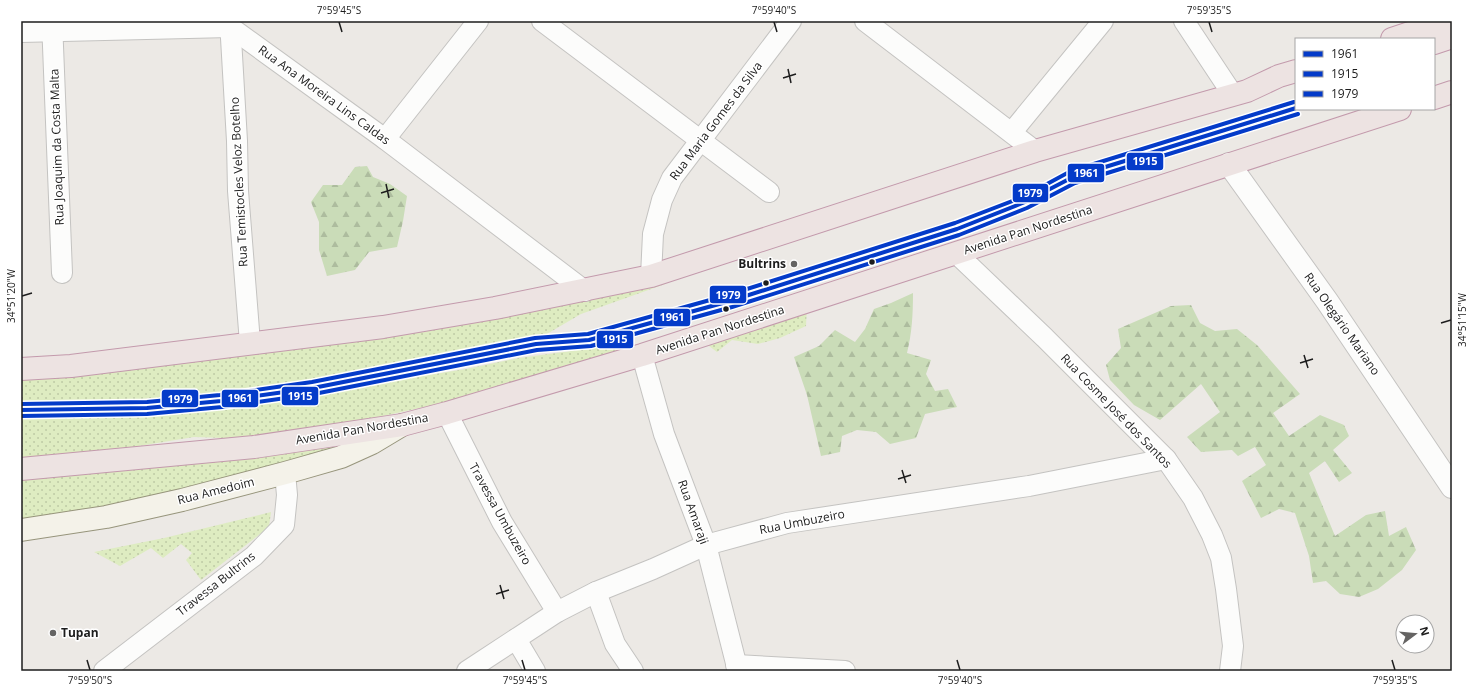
<svg xmlns="http://www.w3.org/2000/svg" width="1473" height="692" viewBox="0 0 1473 692" font-family="'Open Sans',sans-serif">
<style>
.grass{fill:url(#grass-dots)}
.forest{fill:url(#forest-firs)}
.lines{fill:none;stroke-linecap:round;stroke-linejoin:round}
.minor-casing{stroke:#c4c3c1;stroke-width:22}
.tertiary-casing{stroke:#c4c3c1;stroke-width:24}
.secondary-casing{stroke:#97957c;stroke-width:24}
.trunk-casing{stroke:#c39aac;stroke-width:24}
.minor{stroke:#fcfcfb;stroke-width:20}
.tertiary{stroke:#fcfcfb;stroke-width:22}
.secondary{stroke:#f4f2e9;stroke-width:22}
.trunk{stroke:#ede3e2;stroke-width:22}
.bus-1-casing{stroke:#fff;stroke-width:7}
.bus-2-casing{stroke:#fff;stroke-width:7}
.bus-3-casing{stroke:#fff;stroke-width:7}
.bus-1{stroke:#043bc9;stroke-width:4}
.bus-2{stroke:#043bc9;stroke-width:4}
.bus-3{stroke:#043bc9;stroke-width:4}
.ticks{fill:none;stroke:#1d1d1d;stroke-width:1.5}
.bus-dot{fill:#1d1d1d;stroke:#fff;stroke-width:1.5}
.poi-dot{fill:#656463;stroke:#fff;stroke-width:1.5}
.labels{text-anchor:middle;stroke-width:3;stroke-linejoin:round;paint-order:stroke}
.street-label{font-size:12px;fill:#1d1d1d;stroke:#fff}
.poi-label{font-size:12px;font-weight:bold;fill:#1d1d1d;stroke:#fff;text-anchor:end}
.line-badge{stroke:#fff;stroke-width:1.5}
.badge-label{font-size:11px;text-anchor:middle;font-weight:bold;fill:#fff}
.neatline{fill:none;stroke:#1d1d1d;stroke-width:1.5}
.ticks-label{font-size:10px;text-anchor:middle;fill:#1d1d1d}
</style>
<defs>
<pattern id="grass-dots" width="8" height="8" patternUnits="userSpaceOnUse"><rect width="8" height="8" fill="#deecc1"/><path d="M2 2h.1M6 6h.1" fill="none" stroke="#becaa5" stroke-width="1.8" stroke-linecap="round"/></pattern>
<pattern id="forest-firs" width="22" height="20" patternUnits="userSpaceOnUse"><rect width="22" height="20" fill="#cadcb8"/><path d="M5 1l3.5 6h-7zM16 11l3.5 6h-7z" fill="#adbc9e"/></pattern>
</defs>
<rect width="100%" height="100%" fill="#ece9e5"/>
<g class="grass">
<path d="M668,283l-87,31 -41,24 -81,14 -199,39 -150,10 -89,3v-25l519,-72z"/>
<path d="M807,306l-1,20 -26,12 -22,6 -26,-4 -15,12 -12,-9z"/>
<path d="M601,347l29,4 -88,26 -113,29 -69,15 -102,18 -64,-2 -123,20 -50,2v-43l133,-1 128,-17 184,-29 53,-11z"/>
<path d="M386,431l-89,36 -276,60v-55z"/>
<path d="M271,512l-2,15 -68,53 -15,-20 6,-7 -11,-9 -18,14 -12,-10 -31,18 -26,-14 70,-14z"/>
</g>
<g class="forest">
<path d="M367,166l6,11 17,7 17,12 -4,25 -6,26 -28,5 -14,18 -28,6 -8,-26v-28l-8,-20 12,-17h19l13,-18z"/>
<path d="M913,293c0,21 -1,40 -6,60l24,7 -5,14 9,17 13,-2 9,18 -32,7 -9,24 -26,6 -14,-12 -19,-2 -15,6 -2,16 -19,4 -14,-61 -13,-38 25,-11 16,-16 20,12 10,-13 9,-20 17,-6z"/>
<path d="M1191,305l9,18 15,8 22,-2 20,16 43,49 -27,19 16,23 31,-21 24,10 5,11 -16,14 19,23 -13,9 -14,-21 -16,12 26,63 31,-21 19,-4 4,25 17,-9 10,23 -14,20 -24,19 -19,8 -19,-3 -14,-13 -13,2 -4,-27 -14,-43 -16,-4 -18,9 -19,-37 24,-16 -11,-18 -17,9 -6,-6 -31,2 -14,-15 33,-25 -19,-28 -41,36 -26,-15 -24,-25 -4,-15 15,-17 -3,-19 53,-23z"/>
</g>
<g class="lines">
<defs>
<g id="minor">
<path d="M52,21l10,252"/>
<path d="M230,21l7,120 1,50 12,152"/>
<path d="M542,21l227,171"/>
<path d="M865,21l170,130"/>
<path d="M1184,21l49,74"/>
<path d="M21,32l209,-5 155,112 200,152"/>
<path d="M1012,132l91,-111"/>
<path d="M385,139l93,-118"/>
<path d="M956,253l89,85 121,121 27,39 19,37 9,23 5,31 7,57 -3,25"/>
<path d="M651,276l2,-42 9,-34 10,-22 119,-157"/>
<path d="M642,355l22,79 42,111 32,126"/>
<path d="M447,413l55,109 55,90"/>
<path d="M596,592l19,52 18,27"/>
<path d="M516,639l19,32"/>
<path d="M736,665l109,6"/>
<path d="M104,671l150,-115 30,-31 3,-30 -2,-22"/>
<path d="M467,671l90,-59 39,-20 57,-23 53,-24 81,-22 242,-37 137,-27"/>
</g>
<path id="tertiary" d="M1229,164l98,137 125,186"/>
<path id="secondary" d="M21,530l85,-13 76,-17 103,-27 56,-16 31,-14 30,-18"/>
<g id="trunk">
<path d="M1392,39l54,-18"/>
<path d="M1434,43l18,-6"/>
<path d="M1434,98l18,-6"/>
<path d="M21,369l50,-3 312,-39 112,-19 156,-32 384,-125 212,-60 32,-15 17,-5"/>
<path d="M21,469l233,-22 148,-22 45,-12 195,-58 758,-246"/>
</g>
</defs>
<use href="#minor" class="minor-casing"/>
<use href="#tertiary" class="tertiary-casing"/>
<use href="#secondary" class="secondary-casing"/>
<use href="#trunk" class="trunk-casing"/>
<use href="#minor" class="minor"/>
<use href="#tertiary" class="tertiary"/>
<use href="#secondary" class="secondary"/>
<use href="#trunk" class="trunk"/>
<defs>
<path id="bus-1" d="M21,410l126,-2 74,-7 92,-13 223,-44 53,-4 141,-39 227,-72 68,-27 48,-25 223,-69"/>
<path id="bus-2" d="M21,416l126,-2 75,-7 92,-13 223,-44 54,-4 141,-39 227,-72 68,-27 48,-25 223,-69"/>
<path id="bus-3" d="M21,404l126,-2 73,-7 92,-13 223,-44 53,-4 140,-39 227,-72 68,-26 48,-26 223,-69"/>
</defs>
<use href="#bus-1" class="bus-1-casing"/>
<use href="#bus-2" class="bus-2-casing"/>
<use href="#bus-3" class="bus-3-casing"/>
<use href="#bus-1" class="bus-1"/>
<use href="#bus-2" class="bus-2"/>
<use href="#bus-3" class="bus-3"/>
</g>
<path class="ticks" d="M339,22l3,10M774,22l3,10M1209,22l3,10M788,69l3,14M783,78l13,-4M386,184l3,14M381,193l13,-4M22,296l10,-3M1441,323l10,-3M1304,355l4,13M1300,363l13,-4M902,470l4,13M898,479l13,-4M500,585l4,14M496,594l13,-4M87,660l3,10M522,660l3,10M957,660l3,10M1392,660l3,10"/>
<g class="bus-dot">
<circle cx="872" cy="262" r="3.5"/>
<circle cx="766" cy="283" r="3.5"/>
<circle cx="726" cy="309" r="3.5"/>
</g>
<g class="poi-dot">
<circle cx="794" cy="264" r="4"/>
<circle cx="53" cy="633" r="4"/>
</g>
<g class="labels">
<g class="street-label">
<text transform="translate(324 95) rotate(36)" y="4">Rua Ana Moreira Lins Caldas</text>
<text transform="translate(716 121) rotate(-53)" y="4">Rua Maria Gomes da Silva</text>
<text transform="translate(57 147) rotate(-92)" y="4">Rua Joaquim da Costa Malta</text>
<text transform="translate(239 182) rotate(-93)" y="4">Rua Temistocles Veloz Botelho</text>
<text transform="translate(1028 230) rotate(-18)" y="4">Avenida Pan Nordestina</text>
<text transform="translate(1342 324) rotate(55)" y="4">Rua Olegário Mariano</text>
<text transform="translate(720 330) rotate(-18)" y="4">Avenida Pan Nordestina</text>
<text transform="translate(1116 411) rotate(46)" y="4">Rua Cosme José dos Santos</text>
<text transform="translate(362 429) rotate(-10)" y="4">Avenida Pan Nordestina</text>
<text transform="translate(216 491) rotate(-14)" y="4">Rua Amedoim</text>
<text transform="translate(693 512) rotate(70)" y="4">Rua Amaraji</text>
<text transform="translate(500 514) rotate(61)" y="4">Travessa Umbuzeiro</text>
<text transform="translate(802 522) rotate(-11)" y="4">Rua Umbuzeiro</text>
<text transform="translate(216 584) rotate(-38)" y="4">Travessa Bultrins</text>
</g>
<g class="poi-label">
<text x="786" y="268">Bultrins</text>
<text x="61" y="637" text-anchor="start">Tupan</text>
</g>
</g>
<g class="line-badge">
<rect x="1126" y="152" width="38" height="19" rx="4" fill="#043bc9"/>
<rect x="1067" y="163" width="38" height="20" rx="4" fill="#043bc9"/>
<rect x="1012" y="183" width="37" height="20" rx="4" fill="#043bc9"/>
<rect x="709" y="285" width="38" height="19" rx="4" fill="#043bc9"/>
<rect x="653" y="308" width="38" height="19" rx="4" fill="#043bc9"/>
<rect x="596" y="330" width="38" height="19" rx="4" fill="#043bc9"/>
<rect x="281" y="386" width="38" height="20" rx="4" fill="#043bc9"/>
<rect x="221" y="389" width="38" height="19" rx="4" fill="#043bc9"/>
<rect x="161" y="389" width="38" height="19" rx="4" fill="#043bc9"/>
</g>
<g class="badge-label">
<text x="1145" y="165">1915</text>
<text x="1086" y="177">1961</text>
<text x="1030" y="197">1979</text>
<text x="728" y="299">1979</text>
<text x="672" y="321">1961</text>
<text x="615" y="343">1915</text>
<text x="300" y="400">1915</text>
<text x="240" y="402">1961</text>
<text x="180" y="403">1979</text>
</g>
<rect width="1473" height="692" fill="none" stroke="#ffffff" stroke-width="44"/>
<rect x="1295" y="38" width="140" height="72" fill="#ffffff" stroke="#a5a5a5"/>
<rect x="1303" y="51" width="20" height="6" fill="#043bc9" stroke="#a5a5a5"/>
<text x="1331" y="58" font-size="12" fill="#1d1d1d">1961</text>
<rect x="1303" y="71" width="20" height="6" fill="#043bc9" stroke="#a5a5a5"/>
<text x="1331" y="78" font-size="12" fill="#1d1d1d">1915</text>
<rect x="1303" y="91" width="20" height="6" fill="#043bc9" stroke="#a5a5a5"/>
<text x="1331" y="98" font-size="12" fill="#1d1d1d">1979</text>
<g transform="translate(1415 634) rotate(74)"><circle r="19" fill="#ffffff" stroke="#a5a5a5"/>
<path d="M0-3L7 15L0 10L-7 15Z" fill="#656463"/>
<text y="-6" font-size="11" font-weight="bold" text-anchor="middle" fill="#1d1d1d">N</text>
</g>
<rect x="22" y="22" width="1429" height="648" class="neatline"/>
<g class="ticks-label">
<text x="339" y="14">7°59'45"S</text>
<text x="774" y="14">7°59'40"S</text>
<text x="1209" y="14">7°59'35"S</text>
<text transform="translate(11 296) rotate(-90)" y="4">34°51'20"W</text>
<text transform="translate(1462 320) rotate(-90)" y="4">34°51'15"W</text>
<text x="90" y="684">7°59'50"S</text>
<text x="525" y="684">7°59'45"S</text>
<text x="960" y="684">7°59'40"S</text>
<text x="1395" y="684">7°59'35"S</text>
</g>
</svg>
